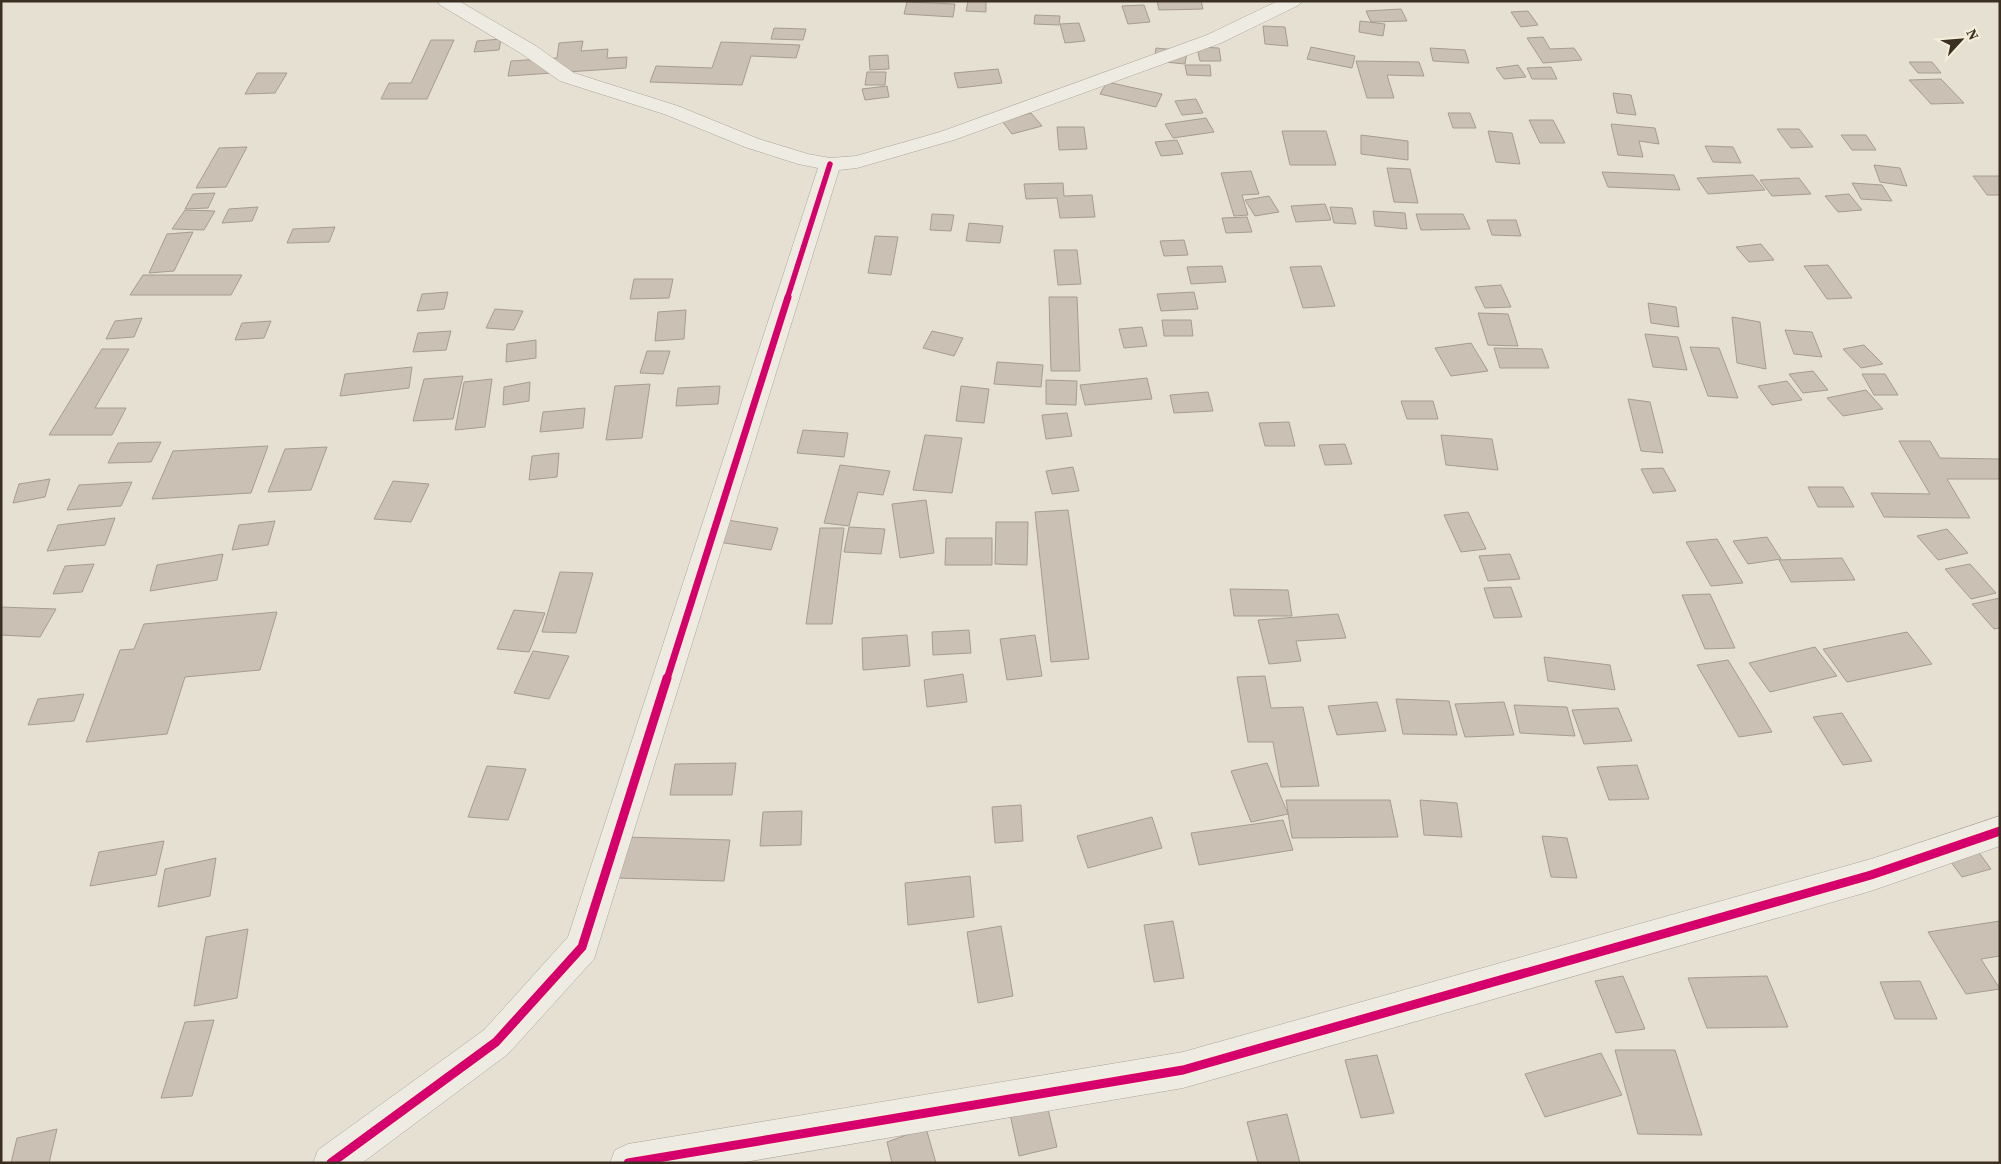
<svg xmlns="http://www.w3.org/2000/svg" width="2001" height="1164" viewBox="0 0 2001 1164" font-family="'Source Serif 4',serif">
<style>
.building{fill:#cac0b3;stroke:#a69c91}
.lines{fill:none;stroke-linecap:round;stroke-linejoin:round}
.minor-casing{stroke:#aba59a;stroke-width:1}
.minor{fill:#eeebe3;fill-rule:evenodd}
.cycleway-far2-casing{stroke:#f5eeda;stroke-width:8}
.cycleway-far1-casing{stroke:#f5eeda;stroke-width:10}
.cycleway-casing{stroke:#f5eeda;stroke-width:12}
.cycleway-far2{stroke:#d6006c;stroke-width:5.5}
.cycleway-far1{stroke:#d6006c;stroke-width:7}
.cycleway{stroke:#d6006c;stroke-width:9}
</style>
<rect width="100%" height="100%" fill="#e5e0d2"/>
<g class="building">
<path d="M968,1h18v11l-20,-1z"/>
<path d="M1157,1h44l2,8 -44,1z"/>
<path d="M907,2l48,2 -2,13 -49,-3z"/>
<path d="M1144,5l6,17 -22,2 -6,-18z"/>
<path d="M1401,9l6,12 -36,1 -5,-11z"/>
<path d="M1528,11l10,14 -17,2 -10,-15z"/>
<path d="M1035,15l25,1 -1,9 -25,-1z"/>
<path d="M1360,21l25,3 -2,12 -24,-4z"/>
<path d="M1079,23l6,18 -20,2 -5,-19z"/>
<path d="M1263,26l22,1 3,19 -23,-2z"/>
<path d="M774,28l32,1 -3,11 -32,-1z"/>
<path d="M1543,37l7,12 24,-1 8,12 -39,3 -16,-25z"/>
<path d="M501,39l-2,11 -25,2 3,-11z"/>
<path d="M431,40h23l-27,59h-46l8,-16h22z"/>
<path d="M583,41l-2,10 27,-2 -1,9 20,-1 -1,11 -118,8 3,-15 46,-3 2,-15z"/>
<path d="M721,42l79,3 -4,13 -45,-2 -9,29 -92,-3 6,-16 56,2z"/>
<path d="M1197,47l22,1 2,13h-21z"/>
<path d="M1311,47l44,9 -3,12 -45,-9z"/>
<path d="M1156,48l31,3 -2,13 -31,-3z"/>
<path d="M1430,48l35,2 4,13 -36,-2z"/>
<path d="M888,55l1,14 -19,1 -1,-14z"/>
<path d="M1356,61l63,1 5,14 -37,-1 7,23h-27z"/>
<path d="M1909,62h23l9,11h-23z"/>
<path d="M1185,65h25l1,11 -24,-1z"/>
<path d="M1518,65l8,12 -22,2 -8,-11z"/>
<path d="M1551,67l6,12h-25l-5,-11z"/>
<path d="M998,69l4,14 -44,5 -4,-15z"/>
<path d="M867,72h19l-1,13h-20z"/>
<path d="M257,73h30l-12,20 -30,1z"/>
<path d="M1941,79l23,24 -33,1 -22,-24z"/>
<path d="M1107,82l55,12 -6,13 -56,-13z"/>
<path d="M887,86l2,11 -24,3 -3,-11z"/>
<path d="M1613,93l18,2 5,20 -19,-2z"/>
<path d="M1196,99l7,14 -21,2 -7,-14z"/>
<path d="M1031,113l11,13 -30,8 -10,-13z"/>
<path d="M1448,113h22l6,15h-23z"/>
<path d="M1206,118l8,14 -41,6 -8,-14z"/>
<path d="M1529,120h24l12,23h-25z"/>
<path d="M1611,124l44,4 4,16 -20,-3 4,16 -25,-2z"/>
<path d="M1057,127h27l3,22 -28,1z"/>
<path d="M1777,129h22l14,18 -22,1z"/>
<path d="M1282,131h44l10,34h-46z"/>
<path d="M1488,131l24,2 8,31 -24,-2z"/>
<path d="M1361,135l47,6v19l-47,-6z"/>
<path d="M1841,135h25l10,15h-24z"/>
<path d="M1177,140l6,14 -22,2 -6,-14z"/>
<path d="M1705,146l28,1 8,16 -28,-1z"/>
<path d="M247,147l-21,40 -30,1 23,-40z"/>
<path d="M1874,165l26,3 7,18 -27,-4z"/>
<path d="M1387,168l23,1 8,34 -24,-1z"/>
<path d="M1251,171l8,23 -17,1 6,20 -14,1 -13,-43z"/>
<path d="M1602,172l72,3 6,15 -72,-3z"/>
<path d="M1753,175l12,15 -57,4 -11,-16z"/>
<path d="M1973,176h27v19h-13z"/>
<path d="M1799,178l12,16 -39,2 -12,-16z"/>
<path d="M1063,183l1,13 28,-1 3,22 -35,1 -3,-20 -31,1 -2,-15z"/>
<path d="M1852,183l30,2 10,16 -31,-2z"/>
<path d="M215,193l-7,15 -23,1 8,-15z"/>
<path d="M1849,194l13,16 -24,2 -13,-16z"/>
<path d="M1269,196l10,16 -24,4 -10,-16z"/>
<path d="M1325,204l6,16 -35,2 -5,-16z"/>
<path d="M258,207l-6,14 -30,2 7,-14z"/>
<path d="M1330,207l22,1 4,16 -22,-1z"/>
<path d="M185,210l30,1 -11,19 -32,-1z"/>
<path d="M1373,211l32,2 2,16 -32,-3z"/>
<path d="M932,214l22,1 -3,16 -21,-1z"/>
<path d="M1416,214h47l7,15 -49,1z"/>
<path d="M1247,217l5,15 -26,1 -4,-15z"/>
<path d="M1487,220h29l5,16 -29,-1z"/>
<path d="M969,223l34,3 -3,17 -34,-2z"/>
<path d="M335,227l-6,15 -42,1 6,-14z"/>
<path d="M193,232l-19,39 -25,2 18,-39z"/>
<path d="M875,236l23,1 -7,38 -23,-2z"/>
<path d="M1184,240l4,15 -24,1 -4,-15z"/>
<path d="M1761,244l13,16 -25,2 -13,-15z"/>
<path d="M1054,250h23l4,34 -23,1z"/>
<path d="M1828,265l24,33 -25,1 -23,-33z"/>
<path d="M1222,266l4,16 -35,2 -4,-17z"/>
<path d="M1321,266l14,40 -32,2 -13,-41z"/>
<path d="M143,275h99l-11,20h-101z"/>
<path d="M634,279h39l-4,19 -39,1z"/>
<path d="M1501,285l10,22 -26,1 -10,-21z"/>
<path d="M448,292l-4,17 -27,2 5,-17z"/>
<path d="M1194,292l4,17 -37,2 -4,-17z"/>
<path d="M1049,297h28l3,74h-29z"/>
<path d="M1648,303l28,4 3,20 -28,-4z"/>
<path d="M495,309l28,2 -9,19 -28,-2z"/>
<path d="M686,310l-2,29 -29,2 3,-29z"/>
<path d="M1478,313l30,1 10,32 -30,-1z"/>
<path d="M1732,317l28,5 6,47 -29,-6z"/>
<path d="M142,318l-8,19 -28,2 9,-18z"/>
<path d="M1162,320h29l2,16h-29z"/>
<path d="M271,321l-7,17 -29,2 7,-17z"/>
<path d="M1142,327l5,19 -23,2 -5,-19z"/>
<path d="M1785,330l27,2 10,25 -28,-3z"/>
<path d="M451,331l-5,19 -33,2 5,-19z"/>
<path d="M932,331l31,7 -9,18 -31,-8z"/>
<path d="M1645,334l33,3 9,33 -34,-3z"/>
<path d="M536,340v18l-30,4 1,-18z"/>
<path d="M1471,343l17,28 -37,5 -16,-28z"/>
<path d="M1864,345l19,19 -22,4 -18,-19z"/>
<path d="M1690,347l29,1 19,50 -30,-2z"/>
<path d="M1494,348l48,1 7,19h-49z"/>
<path d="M102,349h27l-34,59h31l-14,27h-63z"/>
<path d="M647,351h23l-7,23 -23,-1z"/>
<path d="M997,362l46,3 -2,22 -47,-3z"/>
<path d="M412,367l-3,21 -69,8 5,-22z"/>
<path d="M1813,371l15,19 -25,3 -14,-19z"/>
<path d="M1862,374h23l13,21h-24z"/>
<path d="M463,376l-10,43 -40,2 11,-42z"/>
<path d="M1147,378l5,21 -67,6 -5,-20z"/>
<path d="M492,379l-7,48 -30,3 9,-48z"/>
<path d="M1046,380l31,1 -1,24 -30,-1z"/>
<path d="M1787,381l15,19 -30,5 -14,-19z"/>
<path d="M530,382l-1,19 -26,4 1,-18z"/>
<path d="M650,384l-8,54 -36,2 9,-54z"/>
<path d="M720,386l-2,18 -42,2 2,-18z"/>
<path d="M961,386l28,3 -5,34 -28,-2z"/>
<path d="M1866,390l17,19 -40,7 -16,-18z"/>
<path d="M1208,392l5,19 -39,2 -4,-18z"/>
<path d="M1628,399l22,3 13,51 -22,-2z"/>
<path d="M1401,401h32l5,18h-31z"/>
<path d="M585,408l-2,20 -43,4 3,-20z"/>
<path d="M1067,413l5,23 -26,3 -4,-24z"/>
<path d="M1289,422l6,24h-30l-6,-23z"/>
<path d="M803,430l45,3 -4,24 -47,-4z"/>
<path d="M925,435l37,3 -10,55 -39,-3z"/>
<path d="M1441,435l51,4 6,31 -52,-5z"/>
<path d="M1899,441h31l10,17 60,1v20h-53l23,39 -86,-1 -13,-24 59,1z"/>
<path d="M161,442l-10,20 -43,1 10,-20z"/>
<path d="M1345,444l7,20 -27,1 -6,-20z"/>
<path d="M268,446l-17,47 -99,6 21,-48z"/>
<path d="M327,447l-16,43 -43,2 17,-43z"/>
<path d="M559,453l-2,24 -28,3 3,-24z"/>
<path d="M840,465l50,6 -7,24 -25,-3 -9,34 -25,-3z"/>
<path d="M1073,467l6,24 -27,3 -6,-23z"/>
<path d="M1663,468l13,23 -23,2 -12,-24z"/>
<path d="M50,479l-5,18 -32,6 6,-19z"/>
<path d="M393,481l36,3 -18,38 -37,-3z"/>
<path d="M132,482l-11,24 -54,4 12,-25z"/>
<path d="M1808,487h35l11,20h-36z"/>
<path d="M926,500l8,53 -34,5 -8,-54z"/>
<path d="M1068,510l21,149 -38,3 -16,-150z"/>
<path d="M1468,512l18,37 -25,3 -17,-37z"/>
<path d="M115,518l-10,27 -58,6 11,-26z"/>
<path d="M727,520l51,8 -7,22 -53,-8z"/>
<path d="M275,521l-7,24 -36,5 7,-25z"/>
<path d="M996,522h32l-1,43 -32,-1z"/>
<path d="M849,527l36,2 -4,25 -37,-2z"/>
<path d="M820,528h24l-12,96h-26z"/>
<path d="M1947,529l21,24 -30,7 -21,-24z"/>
<path d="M1767,537l14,22 -33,5 -15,-23z"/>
<path d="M946,538h46v27h-47z"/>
<path d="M1717,539l26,44 -32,3 -25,-44z"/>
<path d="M223,554l-6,26 -67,11 7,-26z"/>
<path d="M1510,554l10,25 -32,2 -9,-25z"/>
<path d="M1842,558l13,22 -64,2 -12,-22z"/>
<path d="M94,564l-12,28 -29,2 12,-28z"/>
<path d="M1970,564l26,29 -25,6 -26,-30z"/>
<path d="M560,572l33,1 -17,60 -34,-1z"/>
<path d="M1511,587l11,30 -28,1 -10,-30z"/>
<path d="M1230,589l58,1 4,26h-58z"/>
<path d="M1710,594l25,54 -30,1 -23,-54z"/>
<path d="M2000,598v30l-6,1 -22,-25z"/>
<path d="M1,607l55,2 -16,28 -39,-2z"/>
<path d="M514,610l31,3 -16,39 -32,-3z"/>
<path d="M277,612l-17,58 -75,7 -18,57 -81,8 34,-92 14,-1 10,-25z"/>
<path d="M1338,614l8,24 -50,3 5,20 -32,3 -11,-44z"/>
<path d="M969,630l2,23 -38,2 -1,-23z"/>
<path d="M1907,632l25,32 -85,18 -24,-33z"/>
<path d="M907,635l3,31 -47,4 -1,-32z"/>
<path d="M1035,635l7,41 -35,4 -7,-41z"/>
<path d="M1815,647l22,29 -67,16 -21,-29z"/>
<path d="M533,651l36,5 -20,43 -35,-6z"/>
<path d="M1544,657l66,8 5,25 -67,-9z"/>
<path d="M1728,660l44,72 -33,5 -42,-72z"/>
<path d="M963,674l4,28 -40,5 -3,-27z"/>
<path d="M1265,676l6,32 32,-1 16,79 -38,1 -8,-45h-25l-11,-65z"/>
<path d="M84,694l-10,27 -46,4 10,-26z"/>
<path d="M1396,699l53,2 8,34 -54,-1z"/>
<path d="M1377,702l9,29 -49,4 -9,-29z"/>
<path d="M1504,702l10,33 -49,2 -10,-33z"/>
<path d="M1514,705l53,2 8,29 -55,-3z"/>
<path d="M1618,708l14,33 -48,3 -12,-34z"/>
<path d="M1842,713l30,48 -29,4 -30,-48z"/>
<path d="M736,763l-4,32h-62l5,-31z"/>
<path d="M1267,763l21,51 -37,8 -20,-51z"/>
<path d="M1637,765l12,34 -40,1 -12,-33z"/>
<path d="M487,766l39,3 -18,51 -40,-3z"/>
<path d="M1286,800h104l8,37 -106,1z"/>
<path d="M1420,800l37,3 5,34 -38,-2z"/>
<path d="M1021,805l2,36 -28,2 -3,-36z"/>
<path d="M802,811l-1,34 -41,1 3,-34z"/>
<path d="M1152,817l10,31 -74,20 -11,-32z"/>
<path d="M1283,820l10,30 -94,15 -8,-32z"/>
<path d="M1963,831l28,38 -29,8 -28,-38z"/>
<path d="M1542,836l25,2 10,40 -26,-1z"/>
<path d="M624,837l106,3 -6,41 -109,-3z"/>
<path d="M164,841l-8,34 -66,11 9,-34z"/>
<path d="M216,858l-6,38 -52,11 7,-38z"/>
<path d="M970,876l4,41 -66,8 -3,-42z"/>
<path d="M1173,921l11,57 -30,4 -10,-57z"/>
<path d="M2000,921v35l-19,3 19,30 -34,5 -38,-62z"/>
<path d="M1001,926l12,70 -35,7 -11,-71z"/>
<path d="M248,929l-11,69 -43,8 12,-69z"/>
<path d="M1623,976l22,53 -29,4 -21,-52z"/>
<path d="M1767,976l21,51 -81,1 -19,-50z"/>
<path d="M1920,981l17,38h-42l-15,-37z"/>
<path d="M214,1020l-22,76 -31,2 24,-76z"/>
<path d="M1615,1050h60l27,85 -64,-1z"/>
<path d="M1601,1053l21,42 -77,22 -20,-43z"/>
<path d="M1377,1055l17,58 -33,5 -16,-58z"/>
<path d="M1047,1105l10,42 -38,9 -9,-42z"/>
<path d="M1287,1114l13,49h-42l-11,-41z"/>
<path d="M926,1128l10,35h-44l-5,-21z"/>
<path d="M57,1129l-8,34h-38l6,-25z"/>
</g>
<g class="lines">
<defs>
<g id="minor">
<path d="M437,1h22l77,45 38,27 104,33 81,33 49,15 22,4 26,-2 84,-24 267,-97 71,-34h24l-3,4 -78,38 -267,97 -97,28 -18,2 -245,789 -86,95 -146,109h-49l5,-13 166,-120 84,-93 250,-769 -20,-4 -53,-17 -81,-33 -104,-33 -38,-27 -82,-49z"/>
<path d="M2000,816v30l-129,45 -688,197 -444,75h-129l5,-13 13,-6 555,-92 688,-193z"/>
</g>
</defs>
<use href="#minor" class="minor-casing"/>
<use href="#minor" class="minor"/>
<defs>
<path id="cycleway-far2" d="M787,299l43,-135"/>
<path id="cycleway-far1" d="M667,679l121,-382"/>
<g id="cycleway">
<path d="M331,1163l165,-121 86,-95 85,-269"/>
<path d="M628,1163l555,-93 688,-195 129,-44"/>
</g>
</defs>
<use href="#cycleway-far2" class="cycleway-far2-casing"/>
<use href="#cycleway-far1" class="cycleway-far1-casing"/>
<use href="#cycleway" class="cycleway-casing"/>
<use href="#cycleway-far2" class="cycleway-far2"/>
<use href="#cycleway-far1" class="cycleway-far1"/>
<use href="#cycleway" class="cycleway"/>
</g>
<rect width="2001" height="1164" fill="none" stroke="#3b2f22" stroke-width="5"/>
<g transform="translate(1961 40) rotate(64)" stroke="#f5eeda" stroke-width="4" paint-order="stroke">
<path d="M0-4L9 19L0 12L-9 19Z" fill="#3b2f22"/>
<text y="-8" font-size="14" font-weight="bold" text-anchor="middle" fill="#3b2f22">N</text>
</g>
</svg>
